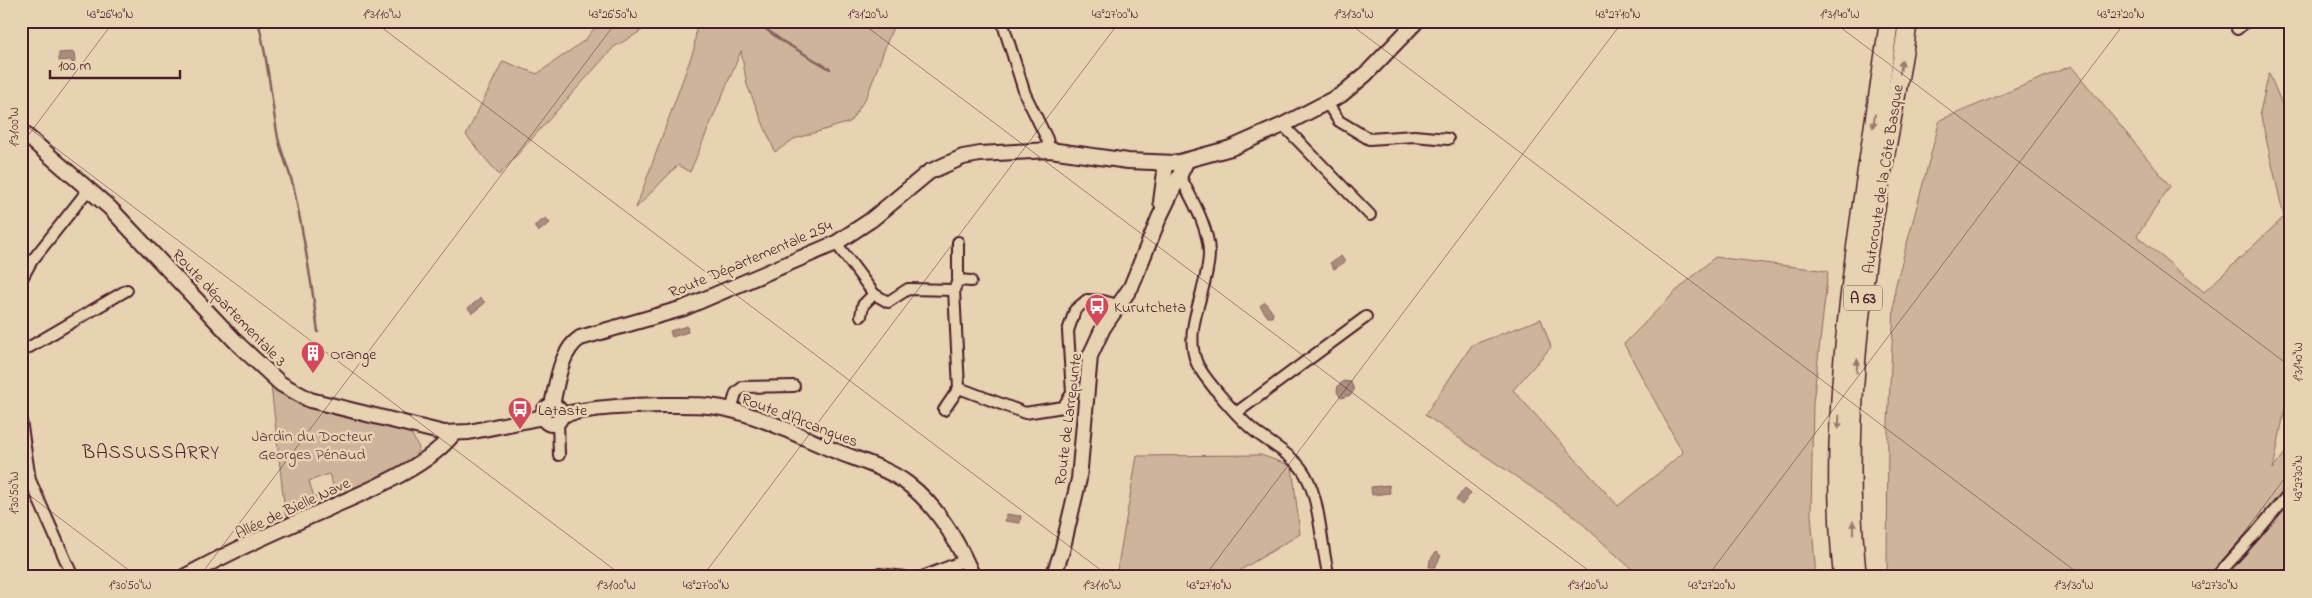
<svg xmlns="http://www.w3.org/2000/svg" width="2312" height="598" viewBox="0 0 2312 598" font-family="'Indie Flower',sans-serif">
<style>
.green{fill:#ceb49b;stroke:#8c6a63}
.water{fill:#ab8d7e;stroke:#84615d}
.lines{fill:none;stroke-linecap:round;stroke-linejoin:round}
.stream{stroke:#84615d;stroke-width:2.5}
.street-casing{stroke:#4a1f2b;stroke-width:14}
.secondary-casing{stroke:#4a1f2b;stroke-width:18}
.highway-casing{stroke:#4a1f2b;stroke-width:21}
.street{stroke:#e7d2b1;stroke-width:10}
.secondary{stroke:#e7d2b1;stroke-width:14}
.highway{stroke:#e7d2b1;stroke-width:18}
.oneway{fill:#98786e}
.ticks{fill:none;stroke:#4a1f2b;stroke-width:1;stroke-opacity:0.45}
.labels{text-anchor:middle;stroke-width:5;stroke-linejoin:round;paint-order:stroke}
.shield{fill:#e7d2b1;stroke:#795553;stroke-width:1}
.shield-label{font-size:15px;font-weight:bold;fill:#4a1f2b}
.street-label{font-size:16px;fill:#4a1f2b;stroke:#e7d2b1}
.poi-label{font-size:16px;fill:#4a1f2b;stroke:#e7d2b1;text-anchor:start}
.park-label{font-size:16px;fill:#5e353c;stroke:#e7d2b1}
.quarter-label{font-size:19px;letter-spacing:1px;fill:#4a1f2b;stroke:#e7d2b1}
.neatline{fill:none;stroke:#4a1f2b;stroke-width:2}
.ticks-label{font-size:12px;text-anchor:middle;fill:#4a1f2b}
</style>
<rect width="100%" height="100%" fill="#e7d2b1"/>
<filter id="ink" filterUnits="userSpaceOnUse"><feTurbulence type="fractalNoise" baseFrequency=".02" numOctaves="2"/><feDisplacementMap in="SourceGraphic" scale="10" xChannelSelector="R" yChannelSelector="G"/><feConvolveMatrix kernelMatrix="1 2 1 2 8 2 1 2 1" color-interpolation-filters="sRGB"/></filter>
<g filter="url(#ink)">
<g class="green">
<path d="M600,21h58l-44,26 -115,128 -33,-40 37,-74 34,13 48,-34z"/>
<path d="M697,21h198l-28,75 -17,26 -56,17 -19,13 -28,-67 -6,-34 -51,121 -12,-7 -42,43 58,-159z"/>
<path d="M2071,66l99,120 -33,50 67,56 80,-75 -24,-105 9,-39 22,53v267l-4,5 -14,71 18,-24v39l-4,5 4,4v84h-404l1,-154 7,-135 45,-168z"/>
<path d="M1715,257l113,14 -15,132 -2,111 5,63h-176l-66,-61 -149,-101 47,-70 69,-26 10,28 -38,43 105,116 65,-53 -59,-109 50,-51z"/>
<path d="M271,385c37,32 95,34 140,48l8,15c-6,22 -66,42 -86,48l-2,-5 4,-1 -6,-16 -20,7 5,16 4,-1 3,10 -35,16z"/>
<path d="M1261,455l31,11 8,68 -71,43h-113l21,-121z"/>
</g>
<g class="water">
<path d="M74,52l1,10 -3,1 -1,-3 -12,1v-8z"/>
<path d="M546,218l4,5 -12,9 -4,-6z"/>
<path d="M1341,256l4,6 -11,7 -4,-6z"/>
<path d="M481,298l4,5 -13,10 -4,-5z"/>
<path d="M1265,302l8,11 -1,4h-4l-8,-11z"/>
<path d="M687,326l1,6 -16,5 -2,-6z"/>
<path d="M1344,381l7,1 3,8 -3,5 -10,3 -4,-6 1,-6z"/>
<path d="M1389,485l1,8 -18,2 -1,-8z"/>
<path d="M1465,488l6,5 -9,12 -6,-5z"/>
<path d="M1006,514l15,2 -1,7 -15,-2z"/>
<path d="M1436,552l5,4 -6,11h-6l1,-7z"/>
</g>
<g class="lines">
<g class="stream">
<path d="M258,21c10,37 13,79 20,117 4,17 12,34 16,51 10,48 18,95 24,143"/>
<path d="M755,21l27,20 48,28"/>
</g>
<defs>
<g id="street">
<path d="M1002,21l23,73 22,45 3,11"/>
<path d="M2237,29l10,-8"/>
<path d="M1327,103l12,18 30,18 45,-3 34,3"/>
<path d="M1283,125l87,90"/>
<path d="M1180,176c11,22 29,51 29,77 0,35 -26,73 -13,108 5,15 47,62 61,72 14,11 32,20 44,35 20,26 19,76 28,109"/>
<path d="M836,243l38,51 14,8 20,-13 46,1"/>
<path d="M21,280l10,-18 53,-67"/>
<path d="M21,280v18"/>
<path d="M958,280l13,1"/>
<path d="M861,316l2,-11 11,-11"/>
<path d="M21,352l106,-62"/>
<path d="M959,388l66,25 38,-6 9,-14 -4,-62 7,-21 12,-10 16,1 15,4"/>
<path d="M731,410l5,-17 7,-6 51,-1"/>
<path d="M944,410l15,-22 -5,-98 4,-10v-38"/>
<path d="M1236,413l130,-96"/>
<path d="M21,420l9,60 43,97"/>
<path d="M558,421l1,34"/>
<path d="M861,577l18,-3 25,3"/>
<path d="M922,577l44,-17"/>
<path d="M2216,577l39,-43 36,-43"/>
</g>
<g id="secondary">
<path d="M21,131l89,77 129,137 42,39 29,16 134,33 25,-1 74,-15"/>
<path d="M1161,163l4,9 -4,30"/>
<path d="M552,405c5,-21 8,-54 28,-67l104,-30 152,-65 35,-23 58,-48 34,-15 17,-3 70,-4 78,11 48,2 55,-15 52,-23 58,-30 25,-21 51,-53"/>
<circle cx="552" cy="415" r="9"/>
<path d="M561,415c34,-8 67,-9 102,-10 21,0 42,-1 64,4 36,8 72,27 106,41 25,10 54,18 75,34 29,22 51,60 65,93"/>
<path d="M184,577c47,-26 97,-48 145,-69 38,-17 99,-41 124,-74"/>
<path d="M1053,577l9,-26 17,-72 11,-123 13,-28 28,-41 28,-69 28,-58"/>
</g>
<g id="highway">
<path d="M1843,577c-19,-187 21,-371 46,-556"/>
<path d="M1857,577c-11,-103 -4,-215 10,-317 12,-80 30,-159 41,-239"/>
</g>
</defs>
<use href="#street" class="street-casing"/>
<use href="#secondary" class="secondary-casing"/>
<use href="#highway" class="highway-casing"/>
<use href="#street" class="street"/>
<use href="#secondary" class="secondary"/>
<use href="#highway" class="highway"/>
</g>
<defs><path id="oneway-solid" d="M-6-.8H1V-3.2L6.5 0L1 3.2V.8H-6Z" transform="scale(1.25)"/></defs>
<g class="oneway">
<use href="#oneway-solid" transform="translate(1901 67) rotate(-80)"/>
<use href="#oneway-solid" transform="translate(1874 121) rotate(99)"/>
<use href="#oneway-solid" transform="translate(1857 366) rotate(-87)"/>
<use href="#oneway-solid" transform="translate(1839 422) rotate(93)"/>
<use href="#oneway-solid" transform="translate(1853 528) rotate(-90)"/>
</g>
</g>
<path class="ticks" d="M373,21l737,556M859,21l738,556M1346,21l737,556M1832,21l459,346M21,122l603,455M21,145l93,-124M21,489l117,88M199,577l418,-556M702,577l418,-556M1204,577l419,-556M1707,577l419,-556M2210,577l81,-107"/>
<defs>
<symbol id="bus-pin" viewBox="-11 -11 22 30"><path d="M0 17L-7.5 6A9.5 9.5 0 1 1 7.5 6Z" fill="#d1495b" stroke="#e7d2b1"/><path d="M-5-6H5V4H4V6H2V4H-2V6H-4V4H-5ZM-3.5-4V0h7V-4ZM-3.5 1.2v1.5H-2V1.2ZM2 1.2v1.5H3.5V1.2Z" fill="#fff"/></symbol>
<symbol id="building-pin" viewBox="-11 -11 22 30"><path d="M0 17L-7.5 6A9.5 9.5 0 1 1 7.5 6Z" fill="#d1495b" stroke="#e7d2b1"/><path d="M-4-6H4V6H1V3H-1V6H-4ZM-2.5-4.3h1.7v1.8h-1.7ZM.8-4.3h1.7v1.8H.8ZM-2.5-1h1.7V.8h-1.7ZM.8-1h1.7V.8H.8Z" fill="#fff"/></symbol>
</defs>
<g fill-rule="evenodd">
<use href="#bus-pin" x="1083" y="292" width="28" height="38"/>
<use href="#building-pin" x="299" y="339" width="28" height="38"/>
<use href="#bus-pin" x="506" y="395" width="28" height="38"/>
</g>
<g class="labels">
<rect class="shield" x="1844" y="285.5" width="38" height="25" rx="4"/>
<g class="shield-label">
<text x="1863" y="303">A 63</text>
</g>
<g class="street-label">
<text transform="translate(1882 179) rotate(-81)" y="6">Autoroute de la Côte Basque</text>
<text transform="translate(750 258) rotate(-23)" y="6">Route Départementale 254</text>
<text transform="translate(230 307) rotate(46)" y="6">Route départementale 3</text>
<text transform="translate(800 419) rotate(21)" y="6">Route d'Arcangues</text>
<text transform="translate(1067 419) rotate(-83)" y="6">Route de Larrepunte</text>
<text transform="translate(292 507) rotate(-25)" y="6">Allée de Bielle Nave</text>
</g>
<g class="poi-label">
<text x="1114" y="312">Kurutcheta</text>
<text x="330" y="359">Orange</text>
<text x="538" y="415">Lataste</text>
</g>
<g class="park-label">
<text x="312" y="441">Jardin du Docteur<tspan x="312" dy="18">Georges Pénaud</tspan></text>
</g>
<g class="quarter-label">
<text x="151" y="458">BASSUSSARRY</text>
</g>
</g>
<rect width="2312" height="598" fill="none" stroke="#e7d2b1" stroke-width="55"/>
<path d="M50 70v8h130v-8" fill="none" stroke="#4a1f2b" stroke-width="2.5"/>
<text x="58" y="70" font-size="15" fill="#4a1f2b" stroke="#e7d2b1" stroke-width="4" paint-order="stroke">100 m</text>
<rect x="28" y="28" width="2256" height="542" class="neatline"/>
<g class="ticks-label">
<text x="110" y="18">43°26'40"N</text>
<text x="382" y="18">1°31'10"W</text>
<text x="613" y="18">43°26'50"N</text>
<text x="868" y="18">1°31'20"W</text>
<text x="1115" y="18">43°27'00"N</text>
<text x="1354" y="18">1°31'30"W</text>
<text x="1618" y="18">43°27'10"N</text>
<text x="1840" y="18">1°31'40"W</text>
<text x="2121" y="18">43°27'20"N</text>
<text transform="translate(14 127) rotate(-90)" y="4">1°31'00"W</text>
<text transform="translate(2298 362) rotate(-90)" y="4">1°31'40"W</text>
<text transform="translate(2298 478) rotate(-90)" y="4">43°27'30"N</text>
<text transform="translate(14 493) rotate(-90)" y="4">1°30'50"W</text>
<text x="130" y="589">1°30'50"W</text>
<text x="616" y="589">1°31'00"W</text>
<text x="706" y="589">43°27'00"N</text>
<text x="1102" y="589">1°31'10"W</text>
<text x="1209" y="589">43°27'10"N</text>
<text x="1588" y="589">1°31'20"W</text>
<text x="1712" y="589">43°27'20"N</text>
<text x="2074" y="589">1°31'30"W</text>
<text x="2215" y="589">43°27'30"N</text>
</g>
</svg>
